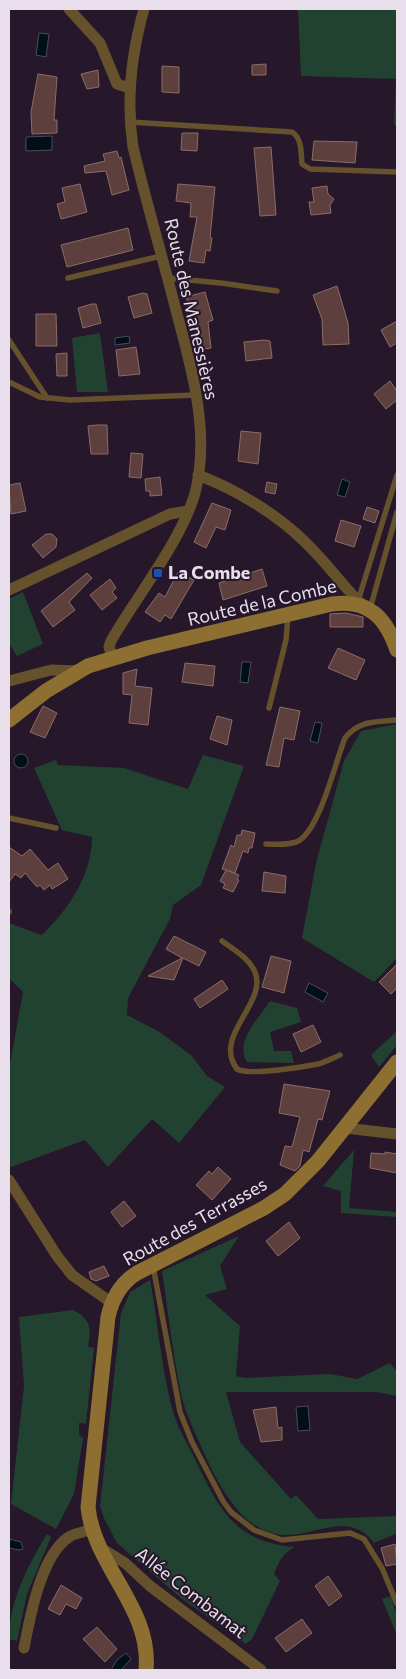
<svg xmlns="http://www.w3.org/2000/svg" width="406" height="1679" viewBox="0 0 406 1679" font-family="Commissioner,sans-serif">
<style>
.green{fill:#224231}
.water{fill:#011017;stroke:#474e57}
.building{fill:#5d3f3d;stroke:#8c6c69}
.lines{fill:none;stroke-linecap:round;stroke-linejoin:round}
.lane{stroke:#65522d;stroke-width:5.5}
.street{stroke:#65522d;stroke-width:11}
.secondary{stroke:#8d6f31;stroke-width:15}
.transit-dot{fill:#1a4fb4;stroke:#26172a;stroke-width:2}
.labels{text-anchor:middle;stroke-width:4;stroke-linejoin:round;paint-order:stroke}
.street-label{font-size:18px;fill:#e9dfec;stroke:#26172a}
.poi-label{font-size:18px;font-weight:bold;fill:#e9dfec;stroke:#26172a;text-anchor:start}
</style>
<rect width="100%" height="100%" fill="#26172a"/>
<g class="green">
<path d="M298,9h99v116h-3l2,-46 -95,-3z"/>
<path d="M100,333l8,59h-31l-5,-54z"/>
<path d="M23,592l20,52 -26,12 -8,-13v-44z"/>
<path d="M397,724v234l-23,24 -72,-44 14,-75 28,-102 17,-30z"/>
<path d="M203,755l41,11 -43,119 -28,20 -3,14 -42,79 -1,17 31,16 33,24 16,21 18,11 -46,56 -27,-24 -44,48 -23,-27 -74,27 -2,-4v-93l14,-78 -14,-14v-55l32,12 3,-2c26,-26 48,-59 48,-96l-30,-7 -28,-62 22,-8 2,5 66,3 64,21z"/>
<path d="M270,1001l27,7 4,14 -31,10 4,19h17l3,12 -47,-1c-13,-20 12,-44 23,-61z"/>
<path d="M397,1031v14l-18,22 -8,-12z"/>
<path d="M354,1150l-5,58 48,4v5l-56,-4v-22l-18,-5z"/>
<path d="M239,1236l-19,30 7,23 -22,6 35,31 -4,50 9,2 85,-4 27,5 33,-16 7,9v24l-21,-4h-150l14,50 51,57 5,-4 22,24 79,-3v17l-23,10c-26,-34 -58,-6 -91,-8 -44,-3 -68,-57 -83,-91 -7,-16 -15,-32 -19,-50 -8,-40 -13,-82 -19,-123z"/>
<path d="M150,1280c8,42 11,86 22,128 4,17 14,33 22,49 24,50 39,85 101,90 -12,6 -16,14 -21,27l6,7 -28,58 -6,5 -65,-46 -64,-55 -13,-25 -4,-12 21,-193 9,-21z"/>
<path d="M73,1310c19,10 18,19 15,37l6,1 -8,76 -7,-1v12l4,3 -9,56 -18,35 -45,-25 13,-118 -5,-69z"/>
<path d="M47,1534l4,3 -24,57 -10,47 -8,-2c0,-37 19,-74 38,-105z"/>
<path d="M391,1596l6,20v19l-15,-36z"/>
</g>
<g class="water">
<path d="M39,33l10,1 -3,23 -10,-2z"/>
<path d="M52,136v14l-26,1v-14z"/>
<path d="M129,336l1,7 -15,2v-7z"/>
<path d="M342,479l8,3 -5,15 -8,-2z"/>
<path d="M242,662h9l-3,21 -8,-1z"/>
<path d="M315,722l7,1 -4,20 -8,-2z"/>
<circle cx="21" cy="761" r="7"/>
<path d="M309,983l19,10 -5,9 -18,-10z"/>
<path d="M308,1406l2,24 -12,1 -2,-24z"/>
<path d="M10,1539l11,3 2,7 -4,1 -10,-2z"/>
<path d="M126,1653l5,6 -10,11h-10l6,-10z"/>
</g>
<g class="building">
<path d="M266,64v11h-14v-10z"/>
<path d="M162,66l17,1v26l-17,-1z"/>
<path d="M98,70l1,17 -12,2 -6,-15z"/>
<path d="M38,74l19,3 -3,43h3v13l-25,1 -1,-22z"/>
<path d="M182,133h16l-1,18 -16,-1z"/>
<path d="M314,141l43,1 -2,21 -43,-3z"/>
<path d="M271,147l5,68 -16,1 -6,-68z"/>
<path d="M117,151l2,7 2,-1 8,33 -17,5 -6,-24 -21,2 -1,-7 21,-5 -2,-7z"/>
<path d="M80,184l7,28 -26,7 -4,-15 8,-2 -3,-14z"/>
<path d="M178,184l37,3 -5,51h2l-2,13 -4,-1 -2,13 -15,-2 8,-44h-7l1,-14 -15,-2z"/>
<path d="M327,186l1,8 6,5 -4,6 1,8 -20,2 -2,-13h5l-2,-14z"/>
<path d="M128,228l5,22 -66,17 -6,-22z"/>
<path d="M337,286l11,37 1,21 -26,1 -1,-26 -9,-24z"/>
<path d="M205,292l8,28 -5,2 3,26 -13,2 -4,-25 -8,-28z"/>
<path d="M143,293l4,1 5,19 -18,5 -6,-21z"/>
<path d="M92,304h4l5,19 -18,5 -5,-20z"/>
<path d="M36,314h20l1,32h-21z"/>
<path d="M397,321v22l-7,4 -9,-17z"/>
<path d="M264,340l6,1 2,17 -26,3 -2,-19z"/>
<path d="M136,347l4,27 -21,2 -3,-26z"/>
<path d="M67,353v23h-10l-1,-22z"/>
<path d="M390,381l7,10v9l-11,9 -12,-15z"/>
<path d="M97,425h10l1,29h-17l-3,-28z"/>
<path d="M241,431l20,2 -3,31 -20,-3z"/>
<path d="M131,453l12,1 -2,24 -12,-1z"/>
<path d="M160,477l2,18 -12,1v-5h-4l-1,-12z"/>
<path d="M267,482l10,2 -2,10 -10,-2z"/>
<path d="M20,483l6,28 -15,3 -2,-29z"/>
<path d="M212,503l19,7 -6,20 -9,-3 -10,21 -12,-6z"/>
<path d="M367,507l12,4 -4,12 -12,-4z"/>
<path d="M341,520l20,6 -7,21 -19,-6z"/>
<path d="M46,534h6l5,5 -1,8 -13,11 -11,-13z"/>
<path d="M262,569l5,17 -44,14 -4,-17z"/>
<path d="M178,572l16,8 -23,39 -6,-4 -5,7 -15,-10 14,-19 6,4z"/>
<path d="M87,573l5,5 -23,24 6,8 -22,17 -12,-16z"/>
<path d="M110,579l6,9 -4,4 5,6 -15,12 -12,-15z"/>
<path d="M346,613l17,4v10h-33v-13z"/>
<path d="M338,648l27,12 -9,20 -28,-12z"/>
<path d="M185,663l30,3 -2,20 -31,-4z"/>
<path d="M137,669l-2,17 17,2 -4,37 -19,-2 3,-28 -9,-1v-21z"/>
<path d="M43,706l14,7 -12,25 -15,-6z"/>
<path d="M280,707l20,4 -6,29 -10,-2 -5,29 -13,-2z"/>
<path d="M217,716l15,4 -5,25 -17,-6z"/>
<path d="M242,830l13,3 -3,15h-3l-1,5 -5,-2 -8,22 -13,-4 9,-24 3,2 3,-12h4z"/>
<path d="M9,847l13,9 8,-7 18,21 10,-7 10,16 -16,10 -2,-4 -6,5 -4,-5 -3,2 -12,-14 -4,5 -6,-4 -6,8z"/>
<path d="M226,870l13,5 -2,4 2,1 -6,12 -10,-4 2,-4 -5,-3z"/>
<path d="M264,872l22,4 -1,17 -23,-2z"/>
<path d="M174,936l32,16 -7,14 -16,-8 -9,22 -26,-4 34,-18 -16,-9z"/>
<path d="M271,956l20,5 -7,32 -22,-6z"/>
<path d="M397,964v24l-6,6 -12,-12z"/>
<path d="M222,980l6,9 -28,19 -6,-9z"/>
<path d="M313,1025l8,17 -20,10 -8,-18z"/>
<path d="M284,1084l46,7 -8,29 -4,-1 -9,33 -6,-2 -3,16 -5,5 -15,-6 5,-19 7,1 8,-30 -21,-4z"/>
<path d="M385,1152l12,2v19l-27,-5 1,-15 14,1z"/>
<path d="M218,1167l13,12 -19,21 -16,-15 13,-14 3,3z"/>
<path d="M124,1201l12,15 -14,11 -11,-15z"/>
<path d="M289,1222l11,16 -22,18 -12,-15z"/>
<path d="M104,1266l5,10 -13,5 -5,-2 -2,-7z"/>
<path d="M276,1407l2,21 4,-1v13l-21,2 -8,-32z"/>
<path d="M395,1544l2,20 -11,2 -5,-18z"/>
<path d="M328,1576l14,20 -13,10 -14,-20z"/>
<path d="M61,1585l21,13 -6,11 -10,-5 -6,11 -12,-6z"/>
<path d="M302,1619l10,14 -26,19 -11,-14z"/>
<path d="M97,1627l20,22 -12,13 -22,-23z"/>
</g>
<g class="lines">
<g class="lane">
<path d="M129,122l163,10c10,6 9,21 10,32l8,5 87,3"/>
<path d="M68,278l93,-22"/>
<path d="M167,278l54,5 56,8"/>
<path d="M9,340l38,58"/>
<path d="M9,382l31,15 30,3 126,-5"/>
<path d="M358,601l39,-126"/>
<path d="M370,609l27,-97"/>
<path d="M269,708l17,-68 2,-23"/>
<path d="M9,818l47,10"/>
<path d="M266,844c10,0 25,2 34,-4 21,-15 35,-77 45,-102 14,-18 31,-16 52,-18"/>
<path d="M9,911v1"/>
<path d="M222,941c11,8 27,17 33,31 13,31 -43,64 -18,97 12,7 66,-2 81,-5 8,-2 15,-6 22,-9"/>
<path d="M153,1266l27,146 12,30 31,59 8,11 23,18 28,10 68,-7 14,6 18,29 15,36"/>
</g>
<g class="street">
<path d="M69,9l31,34 17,41 13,4"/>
<path d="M198,475c37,14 79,39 107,67 21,20 37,43 57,63"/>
<path d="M9,590l161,-76 18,-3"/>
<path d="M113,658l-4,-11 2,-6c25,-44 71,-101 84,-148 17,-65 -7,-136 -23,-198 -13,-50 -27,-98 -39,-148 -7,-47 -2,-92 11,-138"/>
<path d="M9,681l42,-11 28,1"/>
<path d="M345,1128l52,6"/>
<path d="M9,1180l48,76 15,19 40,28"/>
<path d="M99,1547l26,16 25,23 111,84"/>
<path d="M24,1648c6,-31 17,-93 45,-111 6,-4 16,-5 23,-8"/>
</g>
<g class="secondary">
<path d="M9,720l37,-29 42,-25 59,-18 185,-44c37,-5 54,14 65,46"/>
<path d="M146,1670c6,-62 -52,-103 -58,-163l20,-190c4,-18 13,-34 29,-44l127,-65 21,-14 33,-33 79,-99"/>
</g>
</g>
<rect class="transit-dot" x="153" y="568" width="10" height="10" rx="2.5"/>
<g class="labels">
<g class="street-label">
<text transform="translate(191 309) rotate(77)" y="6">Route des Manessières</text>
<text transform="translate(262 603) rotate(-13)" y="6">Route de la Combe</text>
<text transform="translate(195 1222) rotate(-29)" y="6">Route des Terrasses</text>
<text transform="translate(191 1593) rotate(38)" y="6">Allée Combamat</text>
</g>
<g class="poi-label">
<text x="168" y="579">La Combe</text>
</g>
</g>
<rect width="406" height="1679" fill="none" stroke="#e9dfec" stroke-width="20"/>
</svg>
